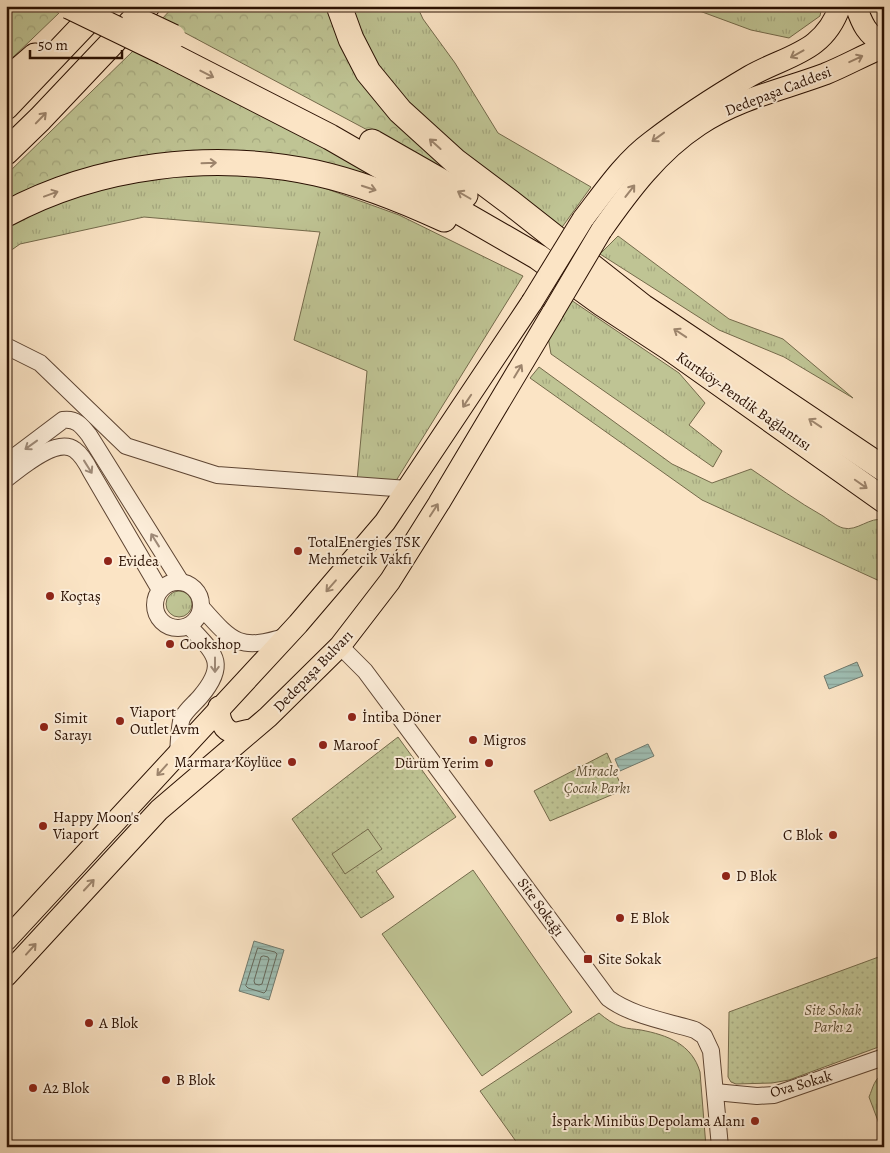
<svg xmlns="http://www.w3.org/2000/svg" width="890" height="1153" viewBox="0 0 890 1153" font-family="Alegreya,serif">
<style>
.grass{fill:url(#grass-tufts);stroke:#746a4b}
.forest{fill:url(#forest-crowns);stroke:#746a4b}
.park{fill:url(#park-dots);stroke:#746a4b}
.pitch{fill:#bfc494;stroke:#746a4b}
.water{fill:url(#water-rules);stroke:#70796d}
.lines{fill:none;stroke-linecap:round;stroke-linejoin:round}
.shore{stroke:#64685b;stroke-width:1}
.minor-casing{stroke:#5e4533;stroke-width:18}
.major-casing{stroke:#2a1002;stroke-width:23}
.highway-casing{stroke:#2a1002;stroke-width:27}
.minor{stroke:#fcedd9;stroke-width:16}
.major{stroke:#fbe4c5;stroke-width:21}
.highway{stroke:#fbe4c5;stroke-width:25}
.major-bridge-casing{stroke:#2a1002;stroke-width:23;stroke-linecap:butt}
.highway-bridge-casing{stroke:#2a1002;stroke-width:27;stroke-linecap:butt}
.major-bridge{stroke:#fbe4c5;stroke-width:21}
.highway-bridge{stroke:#fbe4c5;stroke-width:25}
.oneway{stroke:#9d856d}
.oneway2{stroke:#9e8a78}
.poi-dot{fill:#8f2418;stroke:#fcedd9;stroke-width:2}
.labels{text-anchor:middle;stroke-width:4;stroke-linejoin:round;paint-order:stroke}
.street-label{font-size:15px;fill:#2a1002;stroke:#fcedd9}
.poi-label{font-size:15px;fill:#2a1002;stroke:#fcedd9;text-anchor:start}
.park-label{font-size:15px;font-style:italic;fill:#5e4f35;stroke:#fcedd9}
</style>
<defs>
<pattern id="grass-tufts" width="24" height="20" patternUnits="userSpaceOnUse" patternTransform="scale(1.25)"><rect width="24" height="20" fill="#bfc494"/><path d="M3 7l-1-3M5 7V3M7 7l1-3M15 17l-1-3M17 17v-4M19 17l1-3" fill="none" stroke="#a4a77e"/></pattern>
<pattern id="forest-crowns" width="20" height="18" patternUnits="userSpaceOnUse" patternTransform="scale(1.25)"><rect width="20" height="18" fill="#bfc494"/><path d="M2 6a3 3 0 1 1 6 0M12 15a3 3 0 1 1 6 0" fill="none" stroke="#a4a77e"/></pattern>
<pattern id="park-dots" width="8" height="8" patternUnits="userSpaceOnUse" patternTransform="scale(1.25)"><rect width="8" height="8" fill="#bfc494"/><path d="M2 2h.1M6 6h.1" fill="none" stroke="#a4a77e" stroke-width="1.8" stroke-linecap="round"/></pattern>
<pattern id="water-rules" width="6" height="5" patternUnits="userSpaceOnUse" patternTransform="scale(1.25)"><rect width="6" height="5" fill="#9fbfb4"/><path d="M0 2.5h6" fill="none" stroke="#89a399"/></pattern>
</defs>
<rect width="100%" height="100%" fill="#fbe4c5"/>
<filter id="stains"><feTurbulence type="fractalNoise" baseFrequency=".004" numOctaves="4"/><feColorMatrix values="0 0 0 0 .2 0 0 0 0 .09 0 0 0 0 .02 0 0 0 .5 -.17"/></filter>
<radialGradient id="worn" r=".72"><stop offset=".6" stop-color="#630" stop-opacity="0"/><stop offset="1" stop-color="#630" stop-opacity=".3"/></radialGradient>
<g class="grass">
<path d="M346,6h71l6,13 32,44 43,70 93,54 -31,43 -120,-90 -52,-55z"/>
<path d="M686,6h136l-2,10 -31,22 -38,-8z"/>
<path d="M242,173l74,12 83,30 124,61 -129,208 -37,-3 10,-110 -73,-31 26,-108 -176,-15 -124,27 -14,10v-33l84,-33 64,-14z"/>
<path d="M618,236l111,83 54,20 70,59 -69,-41 -65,-27 -119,-76z"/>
<path d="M571,300l108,73 26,30 -16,22 33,26 -9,16 -162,-113 -3,-17z"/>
<path d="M539,367l133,97 40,19 39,-14c24,16 47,33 72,47 6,4 13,10 20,12 14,4 27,-12 41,-8v63l-182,-83 -172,-122z"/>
<circle cx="179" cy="604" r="13"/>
<path d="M599,1013c7,6 14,11 23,14 6,2 13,2 19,3 26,5 51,14 59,42l6,75h-186l-40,-56z"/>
<path d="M884,1074v63l-15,-40c4,-9 5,-19 15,-23z"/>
</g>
<g class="forest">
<path d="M6,6h39l14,7 -53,51z"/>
<path d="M174,6h157l111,158 -4,3 -3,-1 -274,-146z"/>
<path d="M134,50l116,57 181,97 -175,-47 -250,50v-32z"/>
</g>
<g class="park">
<path d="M398,737l58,80 -80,54 18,26 -33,21 -69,-99z"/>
<path d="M607,753l16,37 -73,31 -16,-30z"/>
<path d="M884,955v90l-95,35 -17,3 -36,1 -5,-2 -3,-5 1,-65z"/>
</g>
<g class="pitch">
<path d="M368,829l14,20 -37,25 -13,-20z"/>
<path d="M473,870l99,142 -90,64 -100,-142z"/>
</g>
<g class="water">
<path d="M857,662l6,14 -34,13 -5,-13z"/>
<path d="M648,744l6,12 -34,15 -5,-12z"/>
<path d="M254,941l30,9 -15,50 -30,-9z"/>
</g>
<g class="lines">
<g class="shore">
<path d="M258,948l17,4 2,2 -11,37 -2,2 -16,-5 -2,-2z"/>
<path d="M264,956l4,1 1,2 -7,25 -3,1 -4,-1 -1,-3 7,-24z"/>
</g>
<defs>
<g id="minor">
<path d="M6,346l34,17 86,83 91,29 191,14"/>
<path d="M6,463l57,-43c13,-2 19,6 26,15l92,147"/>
<path d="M6,479c15,-11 51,-43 69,-29 7,5 12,14 16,22l69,118"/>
<circle cx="178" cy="605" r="23"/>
<path d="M202,608c31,35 38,43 85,28"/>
<path d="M340,646l25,25 243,327c24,18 58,23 87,32l9,6 7,15 9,96"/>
<path d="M178,752c1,-8 1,-27 4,-34 4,-8 13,-15 18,-21 29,-34 14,-44 -11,-71"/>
<path d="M715,1092l42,4 17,-1 110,-38"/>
</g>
<g id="major">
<path d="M856,6c6,18 11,29 28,38"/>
<path d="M583,219c21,-27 41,-57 68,-77 31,-24 65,-46 99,-66 37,-21 74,-23 90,-70"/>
<path d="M601,231c28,-40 57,-79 98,-106 38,-26 83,-35 126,-51 20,-8 39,-19 59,-27"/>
<path d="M219,707c0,11 3,24 16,26 5,0 12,-3 16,-3"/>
<path d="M6,940l292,-316 87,-102 147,-220"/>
<path d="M6,976l153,-166 109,-93 72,-71 50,-65 49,-78 114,-191"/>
</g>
<g id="highway">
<path d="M339,6l12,33 17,33 32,39 55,50 56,42 132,104 241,162"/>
<path d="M164,52l166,85 208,120 65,47 67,44 214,152"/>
<path d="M6,81l29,-25"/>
<path d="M6,107l96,-101"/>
<path d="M372,142l93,53"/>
<path d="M6,152l34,-33 107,-113"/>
<path d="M6,214c93,-50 207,-63 310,-41 45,10 87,27 128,46"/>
</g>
</defs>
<use href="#minor" class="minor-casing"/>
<use href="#major" class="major-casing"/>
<use href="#highway" class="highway-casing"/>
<use href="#minor" class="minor"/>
<use href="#major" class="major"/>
<use href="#highway" class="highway"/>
<defs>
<g id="major-bridge">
<path d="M532,302l51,-83"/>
<path d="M553,312l48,-81"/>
</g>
<g id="highway-bridge">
<path d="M69,6l95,46"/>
<path d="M135,19l38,18"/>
</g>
</defs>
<use href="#major-bridge" class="major-bridge-casing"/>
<use href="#highway-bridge" class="highway-bridge-casing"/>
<use href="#major-bridge" class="major-bridge"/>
<use href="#highway-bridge" class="highway-bridge"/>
</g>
<defs><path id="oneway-shaft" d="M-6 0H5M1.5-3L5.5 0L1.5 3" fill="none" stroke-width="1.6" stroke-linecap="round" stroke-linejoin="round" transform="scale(1.25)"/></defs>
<g class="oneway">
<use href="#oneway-shaft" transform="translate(797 54) rotate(151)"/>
<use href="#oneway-shaft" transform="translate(856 59) rotate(-25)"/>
<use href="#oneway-shaft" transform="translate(207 74) rotate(27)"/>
<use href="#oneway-shaft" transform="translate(41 118) rotate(-46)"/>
<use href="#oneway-shaft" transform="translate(658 137) rotate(144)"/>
<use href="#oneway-shaft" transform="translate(435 144) rotate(-138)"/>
<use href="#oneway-shaft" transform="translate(209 163) rotate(-2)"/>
<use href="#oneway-shaft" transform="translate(369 188) rotate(18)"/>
<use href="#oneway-shaft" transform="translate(630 191) rotate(-52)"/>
<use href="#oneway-shaft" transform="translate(51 194) rotate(-20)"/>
<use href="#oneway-shaft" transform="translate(464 195) rotate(-150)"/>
<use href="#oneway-shaft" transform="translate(680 333) rotate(-146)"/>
<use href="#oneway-shaft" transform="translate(518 371) rotate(-59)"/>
<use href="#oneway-shaft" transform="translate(467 401) rotate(124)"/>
<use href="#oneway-shaft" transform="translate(815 423) rotate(-146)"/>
<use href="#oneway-shaft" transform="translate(861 484) rotate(35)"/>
<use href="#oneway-shaft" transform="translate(434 510) rotate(-57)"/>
<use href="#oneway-shaft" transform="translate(331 586) rotate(131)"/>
<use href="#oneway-shaft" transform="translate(162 770) rotate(132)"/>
<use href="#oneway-shaft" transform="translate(89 885) rotate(-47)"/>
<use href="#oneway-shaft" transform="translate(31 949) rotate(-48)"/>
</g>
<g class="oneway2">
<use href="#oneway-shaft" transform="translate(31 445) rotate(144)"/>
<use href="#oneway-shaft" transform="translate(88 467) rotate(58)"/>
<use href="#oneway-shaft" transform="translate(155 540) rotate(-122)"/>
<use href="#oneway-shaft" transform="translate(215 665) rotate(90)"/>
</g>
<g class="poi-dot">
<circle cx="298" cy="551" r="5"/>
<circle cx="108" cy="561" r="5"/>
<circle cx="50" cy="596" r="5"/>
<circle cx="170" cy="644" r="5"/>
<circle cx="352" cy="717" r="5"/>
<circle cx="120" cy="721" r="5"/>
<circle cx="44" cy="727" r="5"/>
<circle cx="473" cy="740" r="5"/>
<circle cx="323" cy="745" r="5"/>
<circle cx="292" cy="762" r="5"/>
<circle cx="489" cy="763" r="5"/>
<circle cx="43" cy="826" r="5"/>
<circle cx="833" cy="835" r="5"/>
<circle cx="726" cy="876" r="5"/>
<circle cx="620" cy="918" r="5"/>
<rect x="583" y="954" width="10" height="10" rx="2.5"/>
<circle cx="89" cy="1023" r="5"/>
<circle cx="166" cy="1080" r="5"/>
<circle cx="33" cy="1088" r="5"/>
<circle cx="755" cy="1121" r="5"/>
</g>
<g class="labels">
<g class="street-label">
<text transform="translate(778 91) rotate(-21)" y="5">Dedepaşa Caddesi</text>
<text transform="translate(744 401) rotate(35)" y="5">Kurtköy-Pendik Bağlantısı</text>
<text transform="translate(313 671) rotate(-46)" y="5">Dedepaşa Bulvarı</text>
<text transform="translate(541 907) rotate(54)" y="5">Site Sokağı</text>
<text transform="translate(801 1084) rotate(-16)" y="5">Ova Sokak</text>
</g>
<g class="poi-label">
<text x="308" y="547">TotalEnergies TSK<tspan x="308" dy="17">Mehmetcik Vakfı</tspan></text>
<text x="118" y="566">Evidea</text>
<text x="60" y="601">Koçtaş</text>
<text x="180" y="649">Cookshop</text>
<text x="130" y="717">Viaport<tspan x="130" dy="17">Outlet Avm</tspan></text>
<text x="362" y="722">İntiba Döner</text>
<text x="54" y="723">Simit<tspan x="54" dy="17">Sarayı</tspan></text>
<text x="483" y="745">Migros</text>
<text x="333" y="750">Maroof</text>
<text x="282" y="767" text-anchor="end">Marmara Köylüce</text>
<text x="479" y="768" text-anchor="end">Dürüm Yerim</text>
<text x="53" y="822">Happy Moon's<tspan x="53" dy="17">Viaport</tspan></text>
<text x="823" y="840" text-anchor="end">C Blok</text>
<text x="736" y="881">D Blok</text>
<text x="630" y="923">E Blok</text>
<text x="598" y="964">Site Sokak</text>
<text x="99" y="1028">A Blok</text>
<text x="176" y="1085">B Blok</text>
<text x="43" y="1093">A2 Blok</text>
<text x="745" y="1126" text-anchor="end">İspark Minibüs Depolama Alanı</text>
</g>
<g class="park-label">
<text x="597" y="776">Miracle<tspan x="597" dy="17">Çocuk Parkı</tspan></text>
<text x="833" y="1015">Site Sokak<tspan x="833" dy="17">Parkı 2</tspan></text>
</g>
</g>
<rect width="890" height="1153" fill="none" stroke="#fbe4c5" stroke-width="25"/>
<rect x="8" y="8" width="875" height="1138" fill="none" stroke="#2a1002" stroke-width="2.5"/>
<rect x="12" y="12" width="865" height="1128" fill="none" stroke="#2a1002"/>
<path d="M30 50v8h92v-8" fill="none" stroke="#2a1002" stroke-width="2.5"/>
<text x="38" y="50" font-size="15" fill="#2a1002" stroke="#fcedd9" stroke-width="4" paint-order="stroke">50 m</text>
<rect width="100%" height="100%" filter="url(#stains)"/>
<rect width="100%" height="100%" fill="url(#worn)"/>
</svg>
